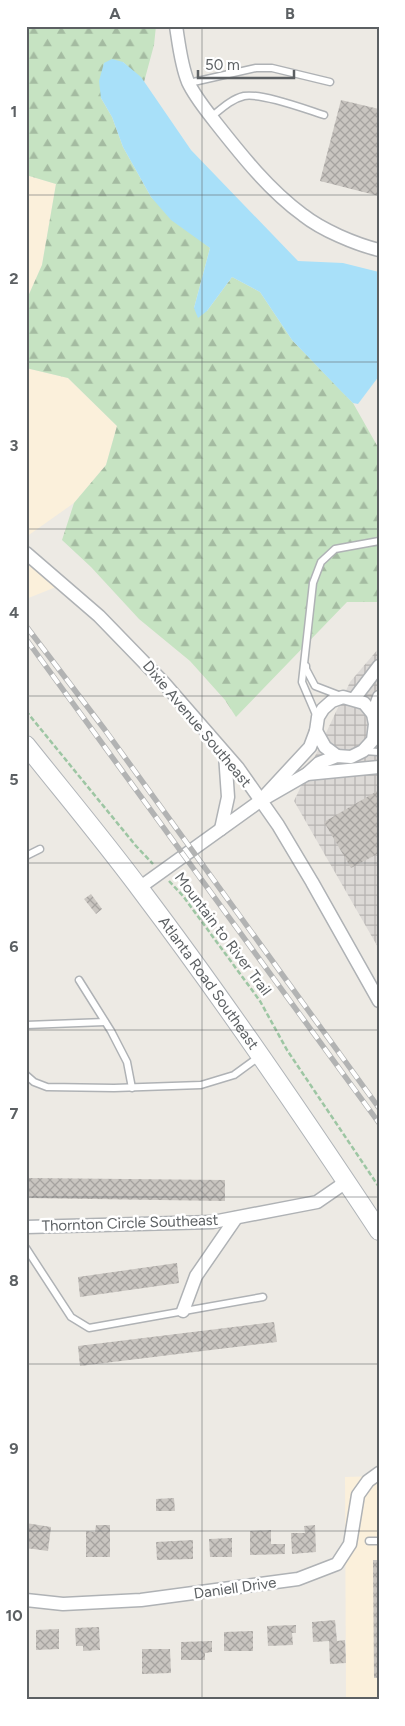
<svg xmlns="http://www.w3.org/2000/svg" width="405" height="1726" viewBox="0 0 405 1726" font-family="Figtree,sans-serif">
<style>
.commercial{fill:#fbf0db}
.industrial{fill:url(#industrial-grid)}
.forest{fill:url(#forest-firs)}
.water{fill:#a8e0f9}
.building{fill:url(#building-cross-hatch)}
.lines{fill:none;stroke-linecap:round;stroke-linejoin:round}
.service-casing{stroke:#afb2b5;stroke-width:9}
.minor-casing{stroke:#afb2b5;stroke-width:15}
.secondary-casing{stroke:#b0b4b8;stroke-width:20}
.path{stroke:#9dc6a3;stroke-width:2.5;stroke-dasharray:5 2.5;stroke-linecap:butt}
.service{stroke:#fff;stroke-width:6}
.minor{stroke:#fff;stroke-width:12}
.secondary{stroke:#fff;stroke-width:18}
.rail-casing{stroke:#b2b3b3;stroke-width:5.5}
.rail{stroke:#fff;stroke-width:4;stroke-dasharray:11;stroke-linecap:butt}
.grid{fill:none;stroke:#5c6063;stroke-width:1;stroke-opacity:0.55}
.labels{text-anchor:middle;stroke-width:5;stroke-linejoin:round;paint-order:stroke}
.street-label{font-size:15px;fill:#5c6063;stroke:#fff}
.neatline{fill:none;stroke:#5c6063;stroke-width:2}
.grid-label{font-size:16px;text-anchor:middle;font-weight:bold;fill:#5c6063}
</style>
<defs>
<pattern id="industrial-grid" width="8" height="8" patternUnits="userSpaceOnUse" patternTransform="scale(1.25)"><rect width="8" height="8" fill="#dcd9d6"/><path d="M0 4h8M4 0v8" fill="none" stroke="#b6b3b1"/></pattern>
<pattern id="forest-firs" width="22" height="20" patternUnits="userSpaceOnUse" patternTransform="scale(1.25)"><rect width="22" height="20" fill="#c6e3c2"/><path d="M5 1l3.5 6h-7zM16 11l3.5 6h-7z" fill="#a4bba1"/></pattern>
<pattern id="building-cross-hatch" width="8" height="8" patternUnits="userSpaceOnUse" patternTransform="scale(1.25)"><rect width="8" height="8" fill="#c9c5c0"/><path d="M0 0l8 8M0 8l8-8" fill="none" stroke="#a6a3a0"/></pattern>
</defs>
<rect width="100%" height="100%" fill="#edeae4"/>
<g class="commercial">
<path d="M26,175l30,9 -14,81 -16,36z"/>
<path d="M26,368l42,10 49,48 -11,39 -32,38 -48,34z"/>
<path d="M26,553l35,32 -35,14z"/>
<path d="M379,1476v224h-33l-1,-223z"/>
</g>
<path class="industrial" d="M379,648v301l-85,-148 56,-119z"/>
<path class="forest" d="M26,26h130l-2,19 -10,37 -21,-20 -22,36 11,19 11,30 28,50 59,51 -16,60 13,3 25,-34 28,15 32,48 61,63 26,46v153h-32l-111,115 -11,-17 -35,-39 -51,-42 -48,-52 -29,-27 12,-37 32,-38 11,-39 -49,-48 -42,-10v-67l16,-36 14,-81 -30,-9z"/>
<path class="water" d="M112,59l11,3 18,15 50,73 107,111 45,2 36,9v104l-21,28 -5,-1 -14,-14 -47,-49 -32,-48 -28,-15 -25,34 -9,7 -4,-10 16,-60 -39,-28 -20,-23 -28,-50 -11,-30 -11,-19 -2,-17 5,-18z"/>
<g class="building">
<path d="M341,100l38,9v87l-59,-15z"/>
<path d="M379,790v63l-28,15 -27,-46z"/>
<path d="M91,894l11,15 -6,5 -12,-15z"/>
<path d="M26,1178l199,2v21l-199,-3z"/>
<path d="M177,1263l2,20 -99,14 -2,-20z"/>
<path d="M26,1281h3l-1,39h-2z"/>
<path d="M274,1322l3,20 -197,24 -2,-20z"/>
<path d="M174,1498l1,13h-19v-12z"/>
<path d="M26,1523l25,4 -3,24 -22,-3z"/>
<path d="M96,1525h14v32h-24v-26l9,1z"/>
<path d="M315,1525l1,27 -24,2 -1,-21h14l-1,-7z"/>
<path d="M271,1530v14h14v10l-35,1v-24z"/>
<path d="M232,1538v19h-22l-1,-18z"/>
<path d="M193,1540v19l-36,1 -1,-18z"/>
<path d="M373,1560h6v118h-5z"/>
<path d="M335,1620l2,21 8,-1 1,23 -16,1 -1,-23 -16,1 -1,-20z"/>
<path d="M296,1625v8h-4l1,12 -25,1 -1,-20z"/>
<path d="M99,1627l1,23 -17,1v-5h-7l-1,-18z"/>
<path d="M59,1629v20l-23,1v-20z"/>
<path d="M253,1631v20h-29v-19z"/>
<path d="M212,1641v11l-7,1v7h-24v-18z"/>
<path d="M142,1649h28l1,24 -29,1z"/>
</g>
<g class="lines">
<defs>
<g id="service">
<path d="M189,83l67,-15h16l58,14"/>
<path d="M211,117c10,-8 20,-18 33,-21 18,-3 61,13 80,19"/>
<path d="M306,666v3l9,17 26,10"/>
<path d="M317,717l-15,-35 11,-99 8,-21 14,-13 44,-8"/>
<path d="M364,751l15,1"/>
<path d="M26,856l14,-7"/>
<path d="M79,980l32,51 16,31 5,26"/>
<path d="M26,1025l79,-3"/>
<path d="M26,1075l8,7 13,5 67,1 87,-3 33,-10 26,-19"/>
<path d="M26,1248l45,69 18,11 174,-31"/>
<path d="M369,1541h10"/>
</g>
<g id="minor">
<path d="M176,26c3,19 5,39 12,56 7,15 18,28 28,41 26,33 53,67 87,92 19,15 52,29 76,35"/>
<path d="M26,553l73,63 65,67 74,85 40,57 34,57 67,119"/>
<path d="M354,699l25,-33"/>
<path d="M373,714l6,-17"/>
<path d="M316,731l9,16 12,9"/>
<path d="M307,774l72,-7"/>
<path d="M221,829l7,-32 -3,-43"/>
<path d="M139,888l121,-87 47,-27 12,-11 18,-7 14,1 12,-6 10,-11 2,-16 -2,-10 -9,-11 -21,-6 -11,4 -9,8 -5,8 -2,14 -6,16 -50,54"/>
<path d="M26,1227l187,-5 104,-20 29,-20"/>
<path d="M183,1311l13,-35 40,-58"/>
<path d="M26,1600l37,4 78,-4 157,-21 39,-15 13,-20 8,-49 10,-14 11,-8"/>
</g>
<g id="secondary">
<path id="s1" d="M26,745c39,49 80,98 117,148 83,110 160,223 236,338"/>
</g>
</defs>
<use href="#service" class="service-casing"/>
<use href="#minor" class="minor-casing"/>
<use href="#secondary" class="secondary-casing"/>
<g class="path">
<path d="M26,711l110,135 17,18"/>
<path d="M169,881l14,15 77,105 27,49 92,137"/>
</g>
<use href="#service" class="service"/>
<use href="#minor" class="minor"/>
<use href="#secondary" class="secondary"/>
<defs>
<g id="rail">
<path d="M26,626l79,104 274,378"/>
<path d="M26,639l353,484"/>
</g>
</defs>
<use href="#rail" class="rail-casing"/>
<use href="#rail" class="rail"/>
</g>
<path class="grid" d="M202,26v1674M26,195h353M26,362h353M26,529h353M26,696h353M26,863h353M26,1030h353M26,1197h353M26,1364h353M26,1531h353"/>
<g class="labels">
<g class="street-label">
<text transform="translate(197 724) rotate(50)" y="5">Dixie Avenue Southeast</text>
<text transform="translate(223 934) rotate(53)" y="5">Mountain to River Trail</text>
<text dy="5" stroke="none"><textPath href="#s1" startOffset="300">Atlanta Road Southeast</textPath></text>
<text transform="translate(130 1223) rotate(-2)" y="5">Thornton Circle Southeast</text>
<text transform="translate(235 1588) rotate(-8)" y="5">Daniell Drive</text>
</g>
</g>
<rect width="405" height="1726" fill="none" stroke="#ffffff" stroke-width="55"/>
<path d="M198 70v8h96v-8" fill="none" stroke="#5c6063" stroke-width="2.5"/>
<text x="205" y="70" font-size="15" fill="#5c6063" stroke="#ffffff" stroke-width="4" paint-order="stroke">50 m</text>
<rect x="28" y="28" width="350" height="1670" class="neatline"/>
<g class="grid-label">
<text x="115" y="19">A</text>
<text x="290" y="19">B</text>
<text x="14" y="117">1</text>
<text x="14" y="284">2</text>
<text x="14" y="451">3</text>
<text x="14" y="618">4</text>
<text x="14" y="785">5</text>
<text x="14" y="952">6</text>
<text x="14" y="1119">7</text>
<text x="14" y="1286">8</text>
<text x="14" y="1454">9</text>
<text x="14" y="1621">10</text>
</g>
</svg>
